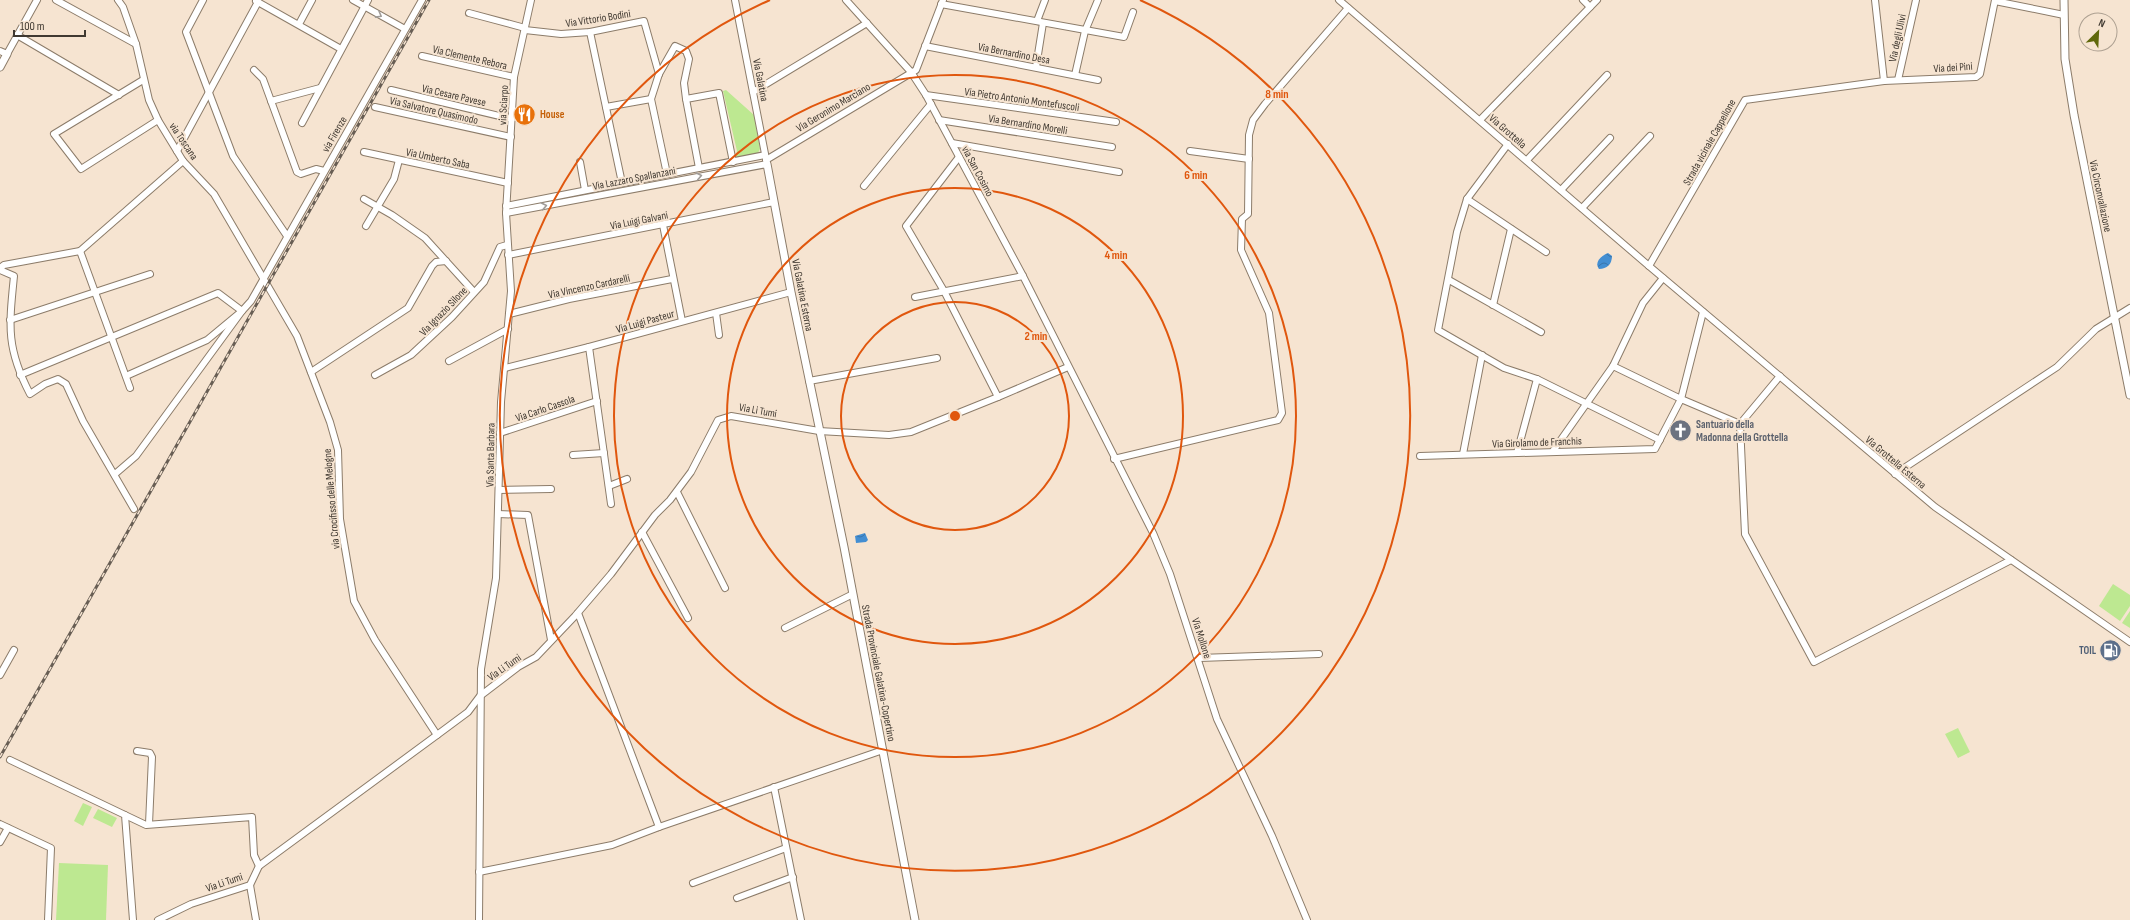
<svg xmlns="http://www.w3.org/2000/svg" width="2130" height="920" viewBox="0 0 2130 920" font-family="'Sofia Sans Condensed',sans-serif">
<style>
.green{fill:#bde891}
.water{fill:url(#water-waves)}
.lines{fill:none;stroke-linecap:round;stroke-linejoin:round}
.minor-casing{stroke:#8c7c6a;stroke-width:8}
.major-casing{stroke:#8c7c6a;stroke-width:9}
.minor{stroke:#fff;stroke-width:6}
.major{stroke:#fff;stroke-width:7}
.rail-casing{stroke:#685e54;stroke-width:3}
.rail{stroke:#f6e4d1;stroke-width:1.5;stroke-dasharray:4.5;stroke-linecap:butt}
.oneway{stroke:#a09c98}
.ring{fill:none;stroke:#e0570e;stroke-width:2}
.labels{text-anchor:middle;stroke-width:4;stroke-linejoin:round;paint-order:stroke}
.street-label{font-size:11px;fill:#403931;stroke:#f6e4d1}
.food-label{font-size:11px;font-weight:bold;fill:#c56008;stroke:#f6e4d1;text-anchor:start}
.worship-label{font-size:11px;font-weight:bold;fill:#5b616d;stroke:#f6e4d1;text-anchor:start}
.service-label{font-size:11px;font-weight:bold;fill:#4e5e75;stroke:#f6e4d1;text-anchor:end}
.centre{fill:#e0570e;stroke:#f6e4d1;stroke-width:2}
.ring-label{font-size:12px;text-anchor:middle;font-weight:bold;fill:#e0570e;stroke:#f6e4d1;stroke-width:4;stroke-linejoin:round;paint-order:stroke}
</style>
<defs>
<pattern id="water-waves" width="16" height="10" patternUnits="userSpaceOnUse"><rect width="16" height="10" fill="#438ed2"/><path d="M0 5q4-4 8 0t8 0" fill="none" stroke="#3975ab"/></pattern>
</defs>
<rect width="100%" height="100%" fill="#f6e4d1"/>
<g class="green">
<path d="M726,90l28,25 6,34 -2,4 -23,5 2,-7 -14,-60z"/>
<path d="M2113,584l17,11v11l-10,15 -21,-15z"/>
<path d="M2130,611v17l-8,-5z"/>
<path d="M1958,728l12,24 -12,6 -13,-24z"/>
<path d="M83,803l9,4 -9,19 -9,-5z"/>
<path d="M98,809l19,9 -5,9 -19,-9z"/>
<path d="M59,863l49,2 -2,55h-50z"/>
</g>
<g class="water">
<path d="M1608,253l4,3c0,8 -5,13 -13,13 -5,-7 2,-13 9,-16z"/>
<path d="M865,533l3,7 -2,2 -10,1 -1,-7z"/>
</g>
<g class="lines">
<defs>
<g id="minor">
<path d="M56,0l80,44"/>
<path d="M118,0l5,7 13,37 13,56 9,20 25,41 31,33 83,142 33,86 8,28 2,69 14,82 21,39 62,95"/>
<path d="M203,0l-17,32 47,124 54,80"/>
<path d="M353,0l52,29"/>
<path d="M846,0l65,72 15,23 97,181 130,257 17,41 47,145 55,117 35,84"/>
<path d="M1339,0l310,266 286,241 195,135"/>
<path d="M1583,0l7,7"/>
<path d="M1875,0l9,81"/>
<path d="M256,1l85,48"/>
<path d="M1995,1l69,14"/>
<path d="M941,4l183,33 9,-25"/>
<path d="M469,13l56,15"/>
<path d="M1037,21l8,-21"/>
<path d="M299,24l13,-24"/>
<path d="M525,30l36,4 29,-2 54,-11 15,53"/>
<path d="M590,32l32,151"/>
<path d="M17,35l102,60"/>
<path d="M925,46l173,34"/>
<path d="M0,51l7,3 30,-54"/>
<path d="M422,56l92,21"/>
<path d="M1036,67l7,-44"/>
<path d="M254,70l9,9 34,93 4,2 15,-5 8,2"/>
<path d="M1075,75l10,-44 13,-31"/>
<path d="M143,80l-89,54 27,35 77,-49"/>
<path d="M1898,80l18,-80"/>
<path d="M391,90l121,29"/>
<path d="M753,92l114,-69"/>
<path d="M926,95l190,27"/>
<path d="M686,99l33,-6 14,69"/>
<path d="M271,101l49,-13"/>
<path d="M375,107l136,30"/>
<path d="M606,107l45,-8"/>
<path d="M939,120l173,27"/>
<path d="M1480,120l117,-120"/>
<path d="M302,123l66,-123"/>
<path d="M952,143l167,29"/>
<path d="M1508,144l-41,55 -10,33 -19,98 66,38 33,11 123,61"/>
<path d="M177,151l81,-149"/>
<path d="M1190,151l59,8"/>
<path d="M364,152l144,31"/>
<path d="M766,160l150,-90 27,-70"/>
<path d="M1527,160l80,-85"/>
<path d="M580,162l5,28"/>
<path d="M667,174l-16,-75 8,-25 16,-28 11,5 3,8 -5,24 2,16 13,69"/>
<path d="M864,186l67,-82"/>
<path d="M1561,190l49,-52"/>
<path d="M364,199l28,16 33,23 49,54"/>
<path d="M1467,199l79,53"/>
<path d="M506,206l259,-51"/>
<path d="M1582,208l68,-72"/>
<path d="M506,213l261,-49 -32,-164"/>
<path d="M663,225l19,96"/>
<path d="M366,226l28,-47 5,-19"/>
<path d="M80,251l50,137"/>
<path d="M508,255l266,-53"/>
<path d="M1649,266l96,-166 139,-19 92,-4 4,-3 15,-74"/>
<path d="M0,268l4,-3 76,-14 103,-90"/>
<path d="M0,270l14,6c-5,50 -8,72 16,118l15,-10 13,-5 8,5 17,37 51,88"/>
<path d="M1449,280l92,52"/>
<path d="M915,297l108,-21"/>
<path d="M1493,305l18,-76"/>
<path d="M716,313l3,22"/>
<path d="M509,314l60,-15 103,-20"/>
<path d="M10,320l140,-46"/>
<path d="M589,347l22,157"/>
<path d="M449,361l59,-32"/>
<path d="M1613,366l68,33 22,-87"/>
<path d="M505,368l84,-21 202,-55"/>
<path d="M311,372l97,-64 24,-42 4,-4 10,-1"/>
<path d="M20,375l198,-82 24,18 -106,145 -21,18"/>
<path d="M375,375l36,-20 41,-38 32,-35 16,-35 7,-2"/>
<path d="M126,376l81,-36 35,-29 9,-10 171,-301"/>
<path d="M1780,376l-40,48 5,110 69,128 197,-102"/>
<path d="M809,381l128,-23"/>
<path d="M998,397l70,-30"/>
<path d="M500,433l97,-32"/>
<path d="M1553,451l60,-85 30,-63 20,-25"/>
<path d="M1517,453l20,-74"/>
<path d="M1463,454l19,-99"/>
<path d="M573,455l31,-2"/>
<path d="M1420,456l235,-7 26,-50 59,25"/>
<path d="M1114,459l164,-39 4,-7 -13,-100 -28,-63 1,-31 6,-5 1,-79 4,-15 12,-16 83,-96"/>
<path d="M1895,474l162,-107 39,-38 34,-21"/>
<path d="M609,486l18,-7"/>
<path d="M499,490l52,-1"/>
<path d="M677,492l48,96"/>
<path d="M498,514l30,1 23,125"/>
<path d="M642,532l46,86"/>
<path d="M578,613l81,214"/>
<path d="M785,628l68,-34"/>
<path d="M1199,658l120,-4"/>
<path d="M0,675l14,-25"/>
<path d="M137,751l13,2 2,4 -3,67"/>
<path d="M10,760l115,55 8,105"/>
<path d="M774,787l27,133"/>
<path d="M125,815l21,10 106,-8 2,38 5,11"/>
<path d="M0,824l51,24 -3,72"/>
<path d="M0,842l8,-14"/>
<path d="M479,872l133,-27 47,-18 224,-77"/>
<path d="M693,883l93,-35"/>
<path d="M250,885l6,35"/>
<path d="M737,898l56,-21"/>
<path d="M158,920l33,-16 59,-19 9,-19 178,-131 31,-23 12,-16 38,-29 18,-10 39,-41 36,-42 44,-59 15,-15 21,-28 27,-52 13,-4 88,15 70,4 22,-3 87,-35 -54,-106 -38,-65 53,-69"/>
<path d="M479,920l2,-251 15,-91 5,-176 10,-111 -5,-78 8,-136 17,-77"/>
</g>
<g id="major">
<path d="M2064,0l1,59 9,56 56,280"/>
<path d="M0,67l7,-13"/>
<path d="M767,164l24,128 53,255 71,373"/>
</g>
</defs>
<use href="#minor" class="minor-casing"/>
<use href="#major" class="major-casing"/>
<use href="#minor" class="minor"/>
<use href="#major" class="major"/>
<defs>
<path id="rail" d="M0,757l429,-757"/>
</defs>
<use href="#rail" class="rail-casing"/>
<use href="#rail" class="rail"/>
</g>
<defs><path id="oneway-chevron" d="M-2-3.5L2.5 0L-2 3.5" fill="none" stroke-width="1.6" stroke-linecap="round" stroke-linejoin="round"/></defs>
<g class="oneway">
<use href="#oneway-chevron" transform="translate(379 15) rotate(29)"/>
<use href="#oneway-chevron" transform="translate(699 176) rotate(-11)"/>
<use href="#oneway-chevron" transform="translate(544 206) rotate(-11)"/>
</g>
<g class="ring">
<circle cx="955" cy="416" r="114"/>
<circle cx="955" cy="416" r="228"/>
<circle cx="955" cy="416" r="341"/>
<path d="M1140 0A455 455 0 1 1 770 0"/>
</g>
<defs>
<symbol id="restaurant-disc" viewBox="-11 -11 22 22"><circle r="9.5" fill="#e8710a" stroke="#f6e4d1"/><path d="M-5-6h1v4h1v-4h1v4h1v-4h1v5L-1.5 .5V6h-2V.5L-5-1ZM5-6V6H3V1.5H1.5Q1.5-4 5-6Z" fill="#fff"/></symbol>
<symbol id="church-disc" viewBox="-11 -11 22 22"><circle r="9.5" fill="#6b7280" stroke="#f6e4d1"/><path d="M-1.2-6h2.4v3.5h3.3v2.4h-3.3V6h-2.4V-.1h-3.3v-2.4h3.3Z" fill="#fff"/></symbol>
<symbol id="fuel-disc" viewBox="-11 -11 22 22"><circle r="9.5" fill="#5c6f8a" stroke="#f6e4d1"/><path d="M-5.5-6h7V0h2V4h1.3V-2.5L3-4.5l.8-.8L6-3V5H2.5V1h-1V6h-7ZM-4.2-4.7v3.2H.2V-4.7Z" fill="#fff"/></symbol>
</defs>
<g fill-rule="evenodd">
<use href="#restaurant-disc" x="512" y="102" width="25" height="25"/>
<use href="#church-disc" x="1668" y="418" width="25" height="25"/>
<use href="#fuel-disc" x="2098" y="638" width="25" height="25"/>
</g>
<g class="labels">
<g class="street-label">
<text transform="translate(598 18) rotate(-9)" y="4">Via Vittorio Bodini</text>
<text transform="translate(1897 38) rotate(-78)" y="4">Via degli Ulivi</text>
<text transform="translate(1014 53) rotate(11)" y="4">Via Bernardino Desa</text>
<text transform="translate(470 57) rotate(13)" y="4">Via Clemente Rebora</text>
<text transform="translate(1953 67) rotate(-4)" y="4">Via dei Pini</text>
<text transform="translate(761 80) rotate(79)" y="4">Via Galatina</text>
<text transform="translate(454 95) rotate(13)" y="4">Via Cesare Pavese</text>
<text transform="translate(1022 99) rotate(8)" y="4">Via Pietro Antonio Montefuscoli</text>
<text transform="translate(503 105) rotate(-87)" y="4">via Sciarpo</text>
<text transform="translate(833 107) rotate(-31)" y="4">Via Geronimo Marciano</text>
<text transform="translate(434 110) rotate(13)" y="4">Via Salvatore Quasimodo</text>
<text transform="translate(1028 124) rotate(9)" y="4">Via Bernardino Morelli</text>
<text transform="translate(1508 131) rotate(41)" y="4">Via Grottella</text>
<text transform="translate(334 134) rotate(-60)" y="4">via Firenze</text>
<text transform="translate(184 141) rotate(56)" y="4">via Toscana</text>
<text transform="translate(1709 142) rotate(-61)" y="4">Strada vicinale Cappellone</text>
<text transform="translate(438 158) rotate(12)" y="4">Via Umberto Saba</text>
<text transform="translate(978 171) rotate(62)" y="4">via San Cosimo</text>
<text transform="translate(634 178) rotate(-11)" y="4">Via Lazzaro Spallanzani</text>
<text transform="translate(2101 196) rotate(78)" y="4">Via Circonvallazione</text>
<text transform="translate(639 220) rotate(-11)" y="4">Via Luigi Galvani</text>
<text transform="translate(589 286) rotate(-12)" y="4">Via Vincenzo Cardarelli</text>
<text transform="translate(803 295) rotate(79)" y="4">Via Galatina Esterna</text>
<text transform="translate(443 311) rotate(-46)" y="4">Via Ignazio Silone</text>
<text transform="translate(645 321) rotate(-16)" y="4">Via Luigi Pasteur</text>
<text transform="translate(545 408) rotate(-19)" y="4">Via Carlo Cassola</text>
<text transform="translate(758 410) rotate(10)" y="4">Via Li Tumi</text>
<text transform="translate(1537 442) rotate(-2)" y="4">Via Girolamo de Franchis</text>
<text transform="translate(490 455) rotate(-89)" y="4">Via Santa Barbara</text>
<text transform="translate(1896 462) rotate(40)" y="4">Via Grottella Esterna</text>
<text transform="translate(331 499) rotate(-95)" y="4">via Crocifisso delle Melogne</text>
<text transform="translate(1202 638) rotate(72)" y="4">Via Mollone</text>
<text transform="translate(504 667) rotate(-35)" y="4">Via Li Tumi</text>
<text transform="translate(879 673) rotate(79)" y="4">Strada Provinciale Galatina-Copertino</text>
<text transform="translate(224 882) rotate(-19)" y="4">Via Li Tumi</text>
</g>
<g class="food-label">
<text x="540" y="118">House</text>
</g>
<g class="worship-label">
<text x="1696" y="428">Santuario della<tspan x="1696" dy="13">Madonna della Grottella</tspan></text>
</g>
<g class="service-label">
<text x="2096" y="654">TOIL</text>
</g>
</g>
<circle cx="955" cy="416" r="6" class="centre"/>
<g class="ring-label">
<text x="1277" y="98">8 min</text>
<text x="1196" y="179">6 min</text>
<text x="1116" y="259">4 min</text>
<text x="1036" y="340">2 min</text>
</g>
<g transform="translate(2098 32) rotate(24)"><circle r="19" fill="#f6e4d1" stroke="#ada091"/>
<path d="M0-3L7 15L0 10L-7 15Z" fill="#60680b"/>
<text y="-6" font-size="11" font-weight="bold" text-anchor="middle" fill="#403931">N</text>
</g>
<path d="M14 30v6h71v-6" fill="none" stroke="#403931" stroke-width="2"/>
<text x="20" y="30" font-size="12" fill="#403931" stroke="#f6e4d1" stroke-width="3" paint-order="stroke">100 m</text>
</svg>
